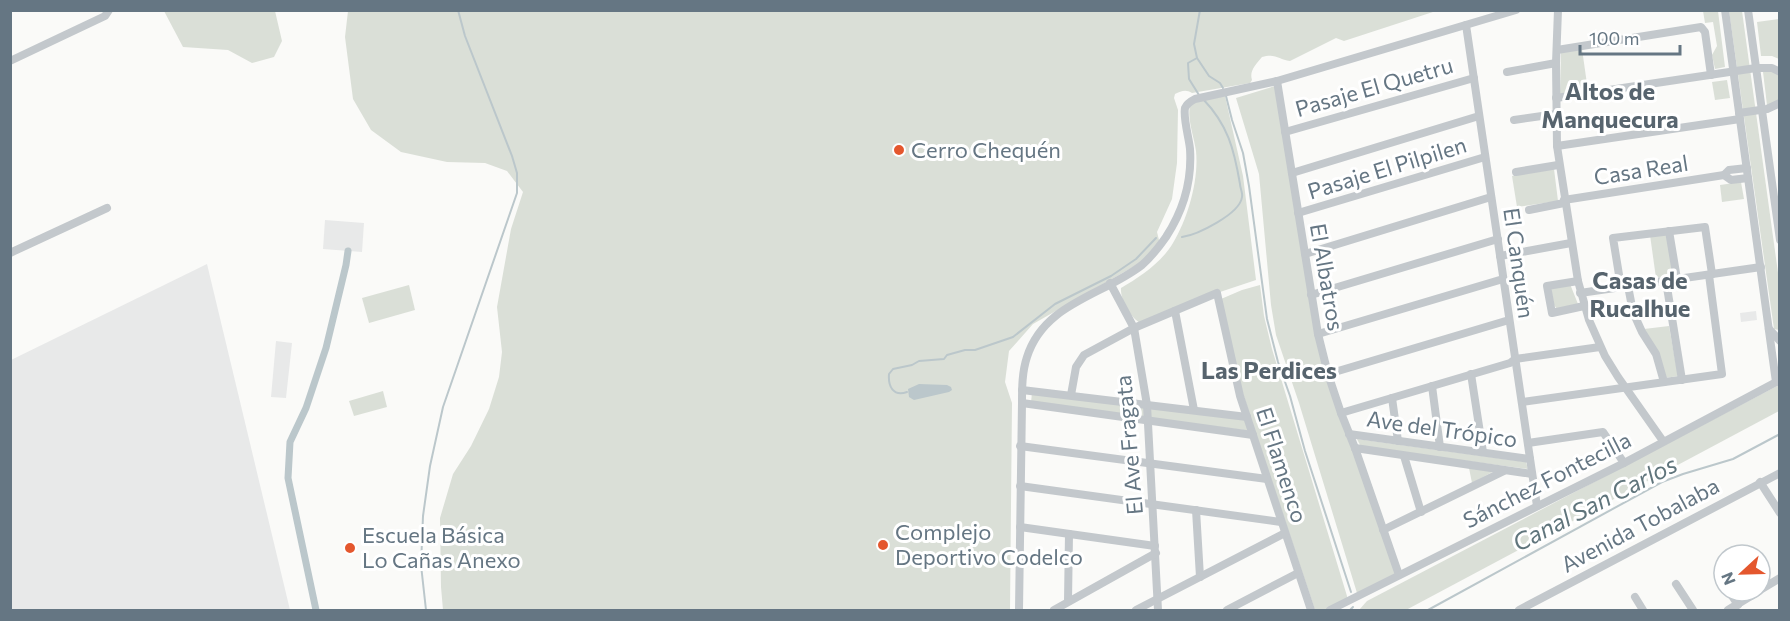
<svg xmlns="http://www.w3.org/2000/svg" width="1790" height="621" viewBox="0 0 1790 621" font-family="Commissioner,sans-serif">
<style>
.built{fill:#e8e9e9}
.green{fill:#dadfd7}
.water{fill:#bbc7cb}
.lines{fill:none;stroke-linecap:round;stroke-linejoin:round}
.stream{stroke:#bbc7cb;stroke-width:2}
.canal{stroke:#bbc7cb;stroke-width:7}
.minor{stroke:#c3c8cc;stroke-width:8}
.poi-dot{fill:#e4572e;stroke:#fff;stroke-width:2}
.labels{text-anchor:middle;stroke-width:6;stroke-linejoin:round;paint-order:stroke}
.street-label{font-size:22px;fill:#657683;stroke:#fff}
.poi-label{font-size:22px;fill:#657683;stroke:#fff;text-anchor:start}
.neighbourhood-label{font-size:24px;font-weight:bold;fill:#57646e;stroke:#fff}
.water-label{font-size:24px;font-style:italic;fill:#60757c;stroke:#fff}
</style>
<rect width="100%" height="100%" fill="#fafaf8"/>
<g class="built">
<path d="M325,220l39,3 -2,29 -39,-3z"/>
<path d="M207,264l83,346h-279v-250z"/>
<path d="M1756,311l1,9 -16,2 -1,-9z"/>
<path d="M276,341l16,2 -6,55 -15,-1z"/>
</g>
<g class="green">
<path d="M164,11h111l7,30 -8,16 -22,6 -24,-13 -45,-3z"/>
<path d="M348,11h1088l-92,30 -8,-3 -46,23c-11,-1 -14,-8 -28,-4 -6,7 -13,14 -10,23l-2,3 -58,10c-6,-4 -11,-2 -17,1l-1,4 4,12 -1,53 -5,36 -15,33 3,12 -20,19 -107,61 -24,27 -4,31 7,21 -2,207h-567l-2,-23 -1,-69 13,-44 18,-28 18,-37 10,-32 3,-25 -5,-45 14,-78 12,-37 -16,-21 -22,-8 -38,-1 -46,-10 -30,-22 -18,-31 -8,-62z"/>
<path d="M1703,11h15l7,56 -10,2 -3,-14 5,-9 -4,-24 -8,1z"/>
<path d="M1729,11h13l37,269v50l-5,-1z"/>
<path d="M1779,19v40l-7,-3h-11l-4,-34z"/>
<path d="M1582,49l6,42 -28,5 1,-45z"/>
<path d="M1773,71l6,4v24l-5,4 -7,2 -4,-33z"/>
<path d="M1727,80l3,18 -15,2 -3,-18z"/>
<path d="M1275,86l38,238 84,250 -40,19 -58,-190 -23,-68 -5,-30 -12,-131 -23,-76z"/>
<path d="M1225,96l18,80 13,104 -39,13 -75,31c-11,-5 -22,-24 -21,-36 19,-11 40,-25 52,-45 15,-25 26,-63 23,-92 -2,-14 -9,-32 -6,-45l5,-4z"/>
<path d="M1554,169l4,32 -41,6 -5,-31z"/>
<path d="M1741,182l3,17 -22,3 -2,-17z"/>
<path d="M1668,232l7,42 -19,4 -6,-43z"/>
<path d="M1570,284l8,20 -21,5 -3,-4 -3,-16z"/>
<path d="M409,285l6,25 -46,13 -7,-25z"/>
<path d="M1260,285l4,31 8,33 75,247v3l-22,11h-10l-63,-188 -12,-38 -19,-85 21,-9z"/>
<path d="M1669,326l9,50 -13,2 -21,-49z"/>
<path d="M1779,385v26l-373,199h-47l8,-9z"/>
<path d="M383,391l4,16 -33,9 -5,-15z"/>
<path d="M1032,392l214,27 5,12 -220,-28z"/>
<path d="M1357,439l169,23 2,7 -167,-22z"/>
<path d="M1469,468l27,2 -24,13z"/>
</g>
<path class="water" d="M919,384l28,1 4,2 1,3 -3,2 -35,8 -5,-3 -1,-8z"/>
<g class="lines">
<g class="stream">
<path d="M1200,10l-6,34 3,14 12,18 11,7 3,5"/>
<path d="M1197,58l-9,5 1,16 10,16"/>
<path d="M1226,96l6,24 11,33 6,33 18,133 11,43 12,34 15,55 46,141"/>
<path d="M1182,237c15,-2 58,-23 60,-40 1,-4 -2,-9 -2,-13 -6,-35 -12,-59 -37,-85"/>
<path d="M907,392c-14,5 -19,-6 -18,-18l4,-5 19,-4 7,-4 25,-2 3,-4 18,-5h10l38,-13 42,-33 56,-28 25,-17 20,-21"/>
<path d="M426,610l-5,-45 2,-49 7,-50 13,-59 74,-214v-20l-5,-17 -47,-120 -7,-26"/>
<path d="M1350,610l3,-3"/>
<path d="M1428,610l234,-128 21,-8 50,-15 47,-25"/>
</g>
<path class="canal" d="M316,610l-28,-132 2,-36 16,-34 20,-60 20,-83 2,-14"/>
<g class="minor">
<path d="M1558,10l-2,53 1,83 21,135 11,39 16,36 13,21 45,64"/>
<path d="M1725,10l51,372"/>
<path d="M1748,10l32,230"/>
<path d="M1466,25l71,481"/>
<path d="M1557,50l144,-23 4,5 6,43"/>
<path d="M10,61l95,-45 4,-6"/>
<path d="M1507,72l49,-9"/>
<path d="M1277,81l41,253 10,40 13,39 14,35 44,127"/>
<path d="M1556,98l200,-30h16l8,4"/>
<path d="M1739,113l28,-4 13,-6"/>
<path d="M1514,120l42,-6"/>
<path d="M1285,132l189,-54"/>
<path d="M1557,146l183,-27"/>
<path d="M1516,172l42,-7"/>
<path d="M1292,173l187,-57"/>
<path d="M1724,175l7,5 17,-2"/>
<path d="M1564,200l160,-25 5,-5 18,-2"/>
<path d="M1529,210l35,-7"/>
<path d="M1298,213l187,-56"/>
<path d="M1669,231l8,48"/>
<path d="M10,253l97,-45"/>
<path d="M1305,254l186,-57"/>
<path d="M1500,256l71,-13"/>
<path d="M1578,281l-31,5 5,27 32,-7"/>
<path d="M1666,281l16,99"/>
<path d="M1110,283l24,45 13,77 11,205"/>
<path d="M1628,286l5,26 9,20 14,22 8,28"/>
<path d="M1621,287l-8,-49 92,-11 7,47"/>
<path d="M1580,293l181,-26"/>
<path d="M1311,295l187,-56"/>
<path d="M1175,311l19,99"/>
<path d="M1769,329l11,12"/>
<path d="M1318,334l185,-55"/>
<path d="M1328,374l181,-54"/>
<path d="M1471,374l12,78"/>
<path d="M1432,386l8,61"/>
<path d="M1022,390l225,27"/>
<path d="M1071,395l5,-28 8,-12 50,-27 83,-35 23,103 71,214"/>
<path d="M1392,398l6,43"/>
<path d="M1522,402l200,-28 -13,-99"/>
<path d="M1022,403l231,32"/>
<path d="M1341,413l169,-50 5,-4 85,-12"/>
<path d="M1349,434l181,25"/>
<path d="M1528,443l75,-11 21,31"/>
<path d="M1020,446l247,33"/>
<path d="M1355,448l177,26"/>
<path d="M1404,456l17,56"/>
<path d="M1760,482l20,31"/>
<path d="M1020,486l261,36"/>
<path d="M1196,510l4,67"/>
<path d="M1020,527l135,19"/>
<path d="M1383,530l121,-59"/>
<path d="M1676,584l17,26"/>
<path d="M1760,590l20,-12"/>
<path d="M1729,591l9,14"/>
<path d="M1635,597l8,13"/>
<path d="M1068,601l1,-67"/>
<path d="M1019,610l3,-207c0,-15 0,-31 5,-46 17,-54 75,-61 115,-92 9,-8 17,-18 24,-28 17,-26 26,-57 24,-88 -1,-11 -7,-31 -5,-41 2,-5 6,-7 10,-9l82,-18 239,-71"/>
<path d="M1054,610l102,-57"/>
<path d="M1136,610l149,-77"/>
<path d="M1227,610l71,-37"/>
<path d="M1330,610l294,-147 156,-83"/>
<path d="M1519,610l261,-137"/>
<path d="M1728,610l31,-19"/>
</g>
</g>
<g class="poi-dot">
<circle cx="899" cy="150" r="6"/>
<circle cx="883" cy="545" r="6"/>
<circle cx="350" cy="548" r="6"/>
</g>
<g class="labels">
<g class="street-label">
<text transform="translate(1374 87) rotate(-16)" y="8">Pasaje El Quetru</text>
<text transform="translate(1387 168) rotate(-17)" y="8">Pasaje El Pilpilen</text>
<text transform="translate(1641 170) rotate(-9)" y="8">Casa Real</text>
<text transform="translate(1519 263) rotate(82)" y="8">El Canquén</text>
<text transform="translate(1327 277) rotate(80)" y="8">El Albatros</text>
<text transform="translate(1442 429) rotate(8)" y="8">Ave del Trópico</text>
<text transform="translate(1129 445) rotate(-95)" y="8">El Ave Fragata</text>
<text transform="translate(1282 465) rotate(72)" y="8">El Flamenco</text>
<text transform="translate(1547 480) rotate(-27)" y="8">Sánchez Fontecilla</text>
<text transform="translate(1640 525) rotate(-28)" y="8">Avenida Tobalaba</text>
</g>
<g class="poi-label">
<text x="911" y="158">Cerro Chequén</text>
<text x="895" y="540">Complejo<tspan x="895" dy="25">Deportivo Codelco</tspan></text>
<text x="362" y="543">Escuela Básica<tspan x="362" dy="25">Lo Cañas Anexo</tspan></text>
</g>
<g class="neighbourhood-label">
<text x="1610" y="100">Altos de<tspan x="1610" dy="28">Manquecura</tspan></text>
<text x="1640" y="289">Casas de<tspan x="1640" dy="28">Rucalhue</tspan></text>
<text x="1269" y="379">Las Perdices</text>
</g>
<g class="water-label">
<text transform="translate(1595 504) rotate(-27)" y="8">Canal San Carlos</text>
</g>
</g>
<rect width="1790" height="621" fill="none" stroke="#657683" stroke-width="24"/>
<g transform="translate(1742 573) rotate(248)"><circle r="28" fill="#ffffff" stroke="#c1c8cd" stroke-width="1.5"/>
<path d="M0-4.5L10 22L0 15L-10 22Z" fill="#e4572e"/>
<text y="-9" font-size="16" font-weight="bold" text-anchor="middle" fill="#657683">N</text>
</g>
<path d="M1580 45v9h100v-9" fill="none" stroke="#657683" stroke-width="3"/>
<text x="1589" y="45" font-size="18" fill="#657683" stroke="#ffffff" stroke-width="4.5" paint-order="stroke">100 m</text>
</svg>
